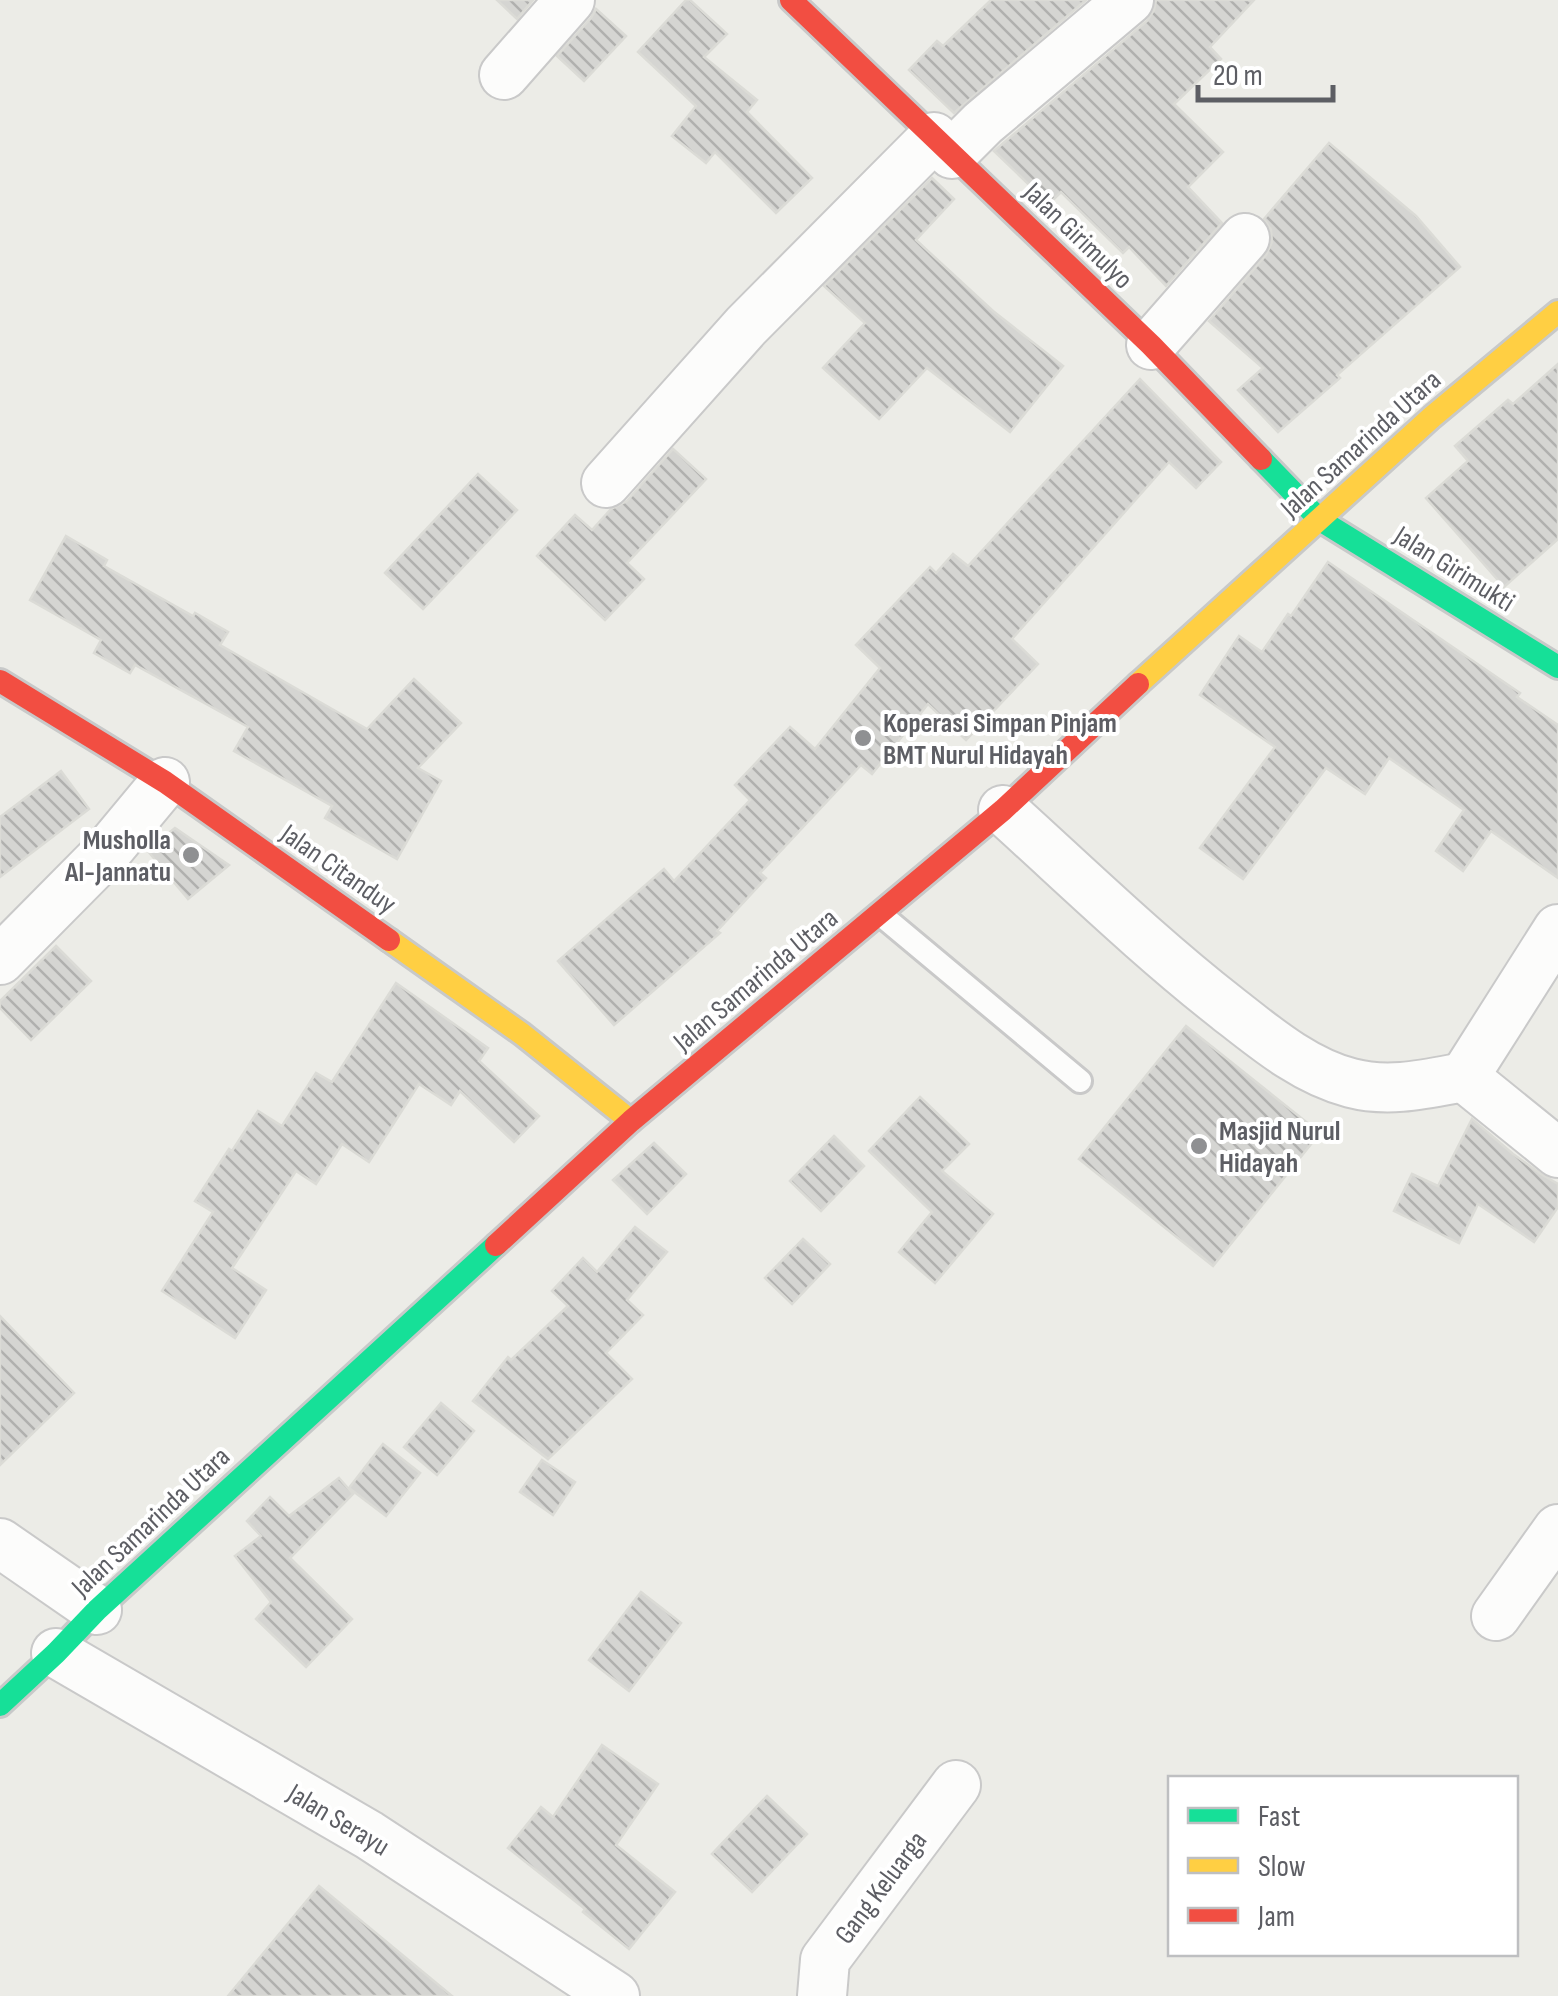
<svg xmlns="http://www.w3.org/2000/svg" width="1558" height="1996" viewBox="0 0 1558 1996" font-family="'Sofia Sans Condensed',sans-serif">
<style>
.building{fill:url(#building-back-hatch);stroke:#dbdbd6;stroke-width:2.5}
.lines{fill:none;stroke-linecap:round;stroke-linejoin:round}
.lane-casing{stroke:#c9c9c9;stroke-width:28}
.street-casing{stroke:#c9c9c9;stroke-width:52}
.fast-casing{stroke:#c8c9c9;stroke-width:28}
.slow-casing{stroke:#c8c9c9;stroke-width:28}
.jam-casing{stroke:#c8c9c9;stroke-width:28}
.lane{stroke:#fcfcfb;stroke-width:22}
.street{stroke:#fcfcfb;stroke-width:48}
.fast{stroke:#16e098;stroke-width:22}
.slow{stroke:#ffcf43;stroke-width:22}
.jam{stroke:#f24e42;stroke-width:22}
.poi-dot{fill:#8f9092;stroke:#fff;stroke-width:4}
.labels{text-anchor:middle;stroke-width:8;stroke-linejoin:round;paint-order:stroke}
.street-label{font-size:28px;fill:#5d5e64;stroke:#fff}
.poi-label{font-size:28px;font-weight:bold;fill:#5d5e64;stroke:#fff;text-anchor:start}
</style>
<defs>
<pattern id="building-back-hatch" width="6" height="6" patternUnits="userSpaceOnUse" patternTransform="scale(2.5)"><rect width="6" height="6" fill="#d5d5d2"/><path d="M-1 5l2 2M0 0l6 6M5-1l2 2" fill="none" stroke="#b0b0ae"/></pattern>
</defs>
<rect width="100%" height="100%" fill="#ecece7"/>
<g class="building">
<path d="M497,0h36l-16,19z"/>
<path d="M686,0h4l37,34 -23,23 53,43 -10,12 65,66 -36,35 -61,-61 -9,11 -34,-27 24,-30 -58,-54z"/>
<path d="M991,0h95l-132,113 -45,-43 28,-29 6,5z"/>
<path d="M1156,0h98l-44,47 11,12 -47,45 49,48 -35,35 34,36 -56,63 -37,-39 -6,6 -62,-61 -12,12 -55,-53 153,-130 7,-11z"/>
<path d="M596,9l30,27 -42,45 -27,-25 34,-38z"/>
<path d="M1329,143l87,73 44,51 -123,108 3,3 -62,54 -40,-42 25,-22 -54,-47 57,-66 6,-13 -1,-12 -7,-11z"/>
<path d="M932,178l22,21 -38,41 77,71 70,55 -53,66 -83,-64 -48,51 -56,-51 42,-45 -41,-37z"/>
<path d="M1558,364v175l-54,48 -78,-89 42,-37 -13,-15 53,-46 5,4z"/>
<path d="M1140,379l81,83 -25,26 -27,-26 -157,177 26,25 -72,76 -38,-36 -56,70 -11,-9 -101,108 6,5 -49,53 3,2 -106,92 -56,-64 106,-92 10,12 76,-81 -15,-15 55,-58 25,22 65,-81 -24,-23 74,-78 6,6 17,-19 15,12z"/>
<path d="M673,449l33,30 -79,84 17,16 -39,41 -68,-64 38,-41 17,15 19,-21 16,-8z"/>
<path d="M478,474l39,36 -94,99 -38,-36z"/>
<path d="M66,536l41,24 -3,6 89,50 2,-3 33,19 -8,13 147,84 47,-50 47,44 -43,45 23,13 -44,78 -72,-41 7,-12 -98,-55 14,-24 -113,-62 -5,8 -36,-20 7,-13 -71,-40z"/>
<path d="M1328,562l192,131 -3,4 41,28v153l-67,-47 -28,40 -27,-20 28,-41 -75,-52 -24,36 -39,-26 -83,111 -43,-31 75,-101 -75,-52 39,-59 23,16 26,-38 3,2z"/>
<path d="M61,771l28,38 -89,68v-60z"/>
<path d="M175,828l54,37 -41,34 -41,-49z"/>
<path d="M56,946l35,35 -60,59 -31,-32v-7z"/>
<path d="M396,983l92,65 -9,13 60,55 -25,26 -54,-51 -9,14 -32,-21 -50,78 -27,-18 -26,40 -20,-13 -64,97 34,22 -31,48 -73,-47 51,-79 -18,-11 34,-52 3,2 26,-40 24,15 34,-53 16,9z"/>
<path d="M1186,1026l134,107 -107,133 -134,-107z"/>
<path d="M920,1097l49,47 -27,27 51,43 -58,69 -36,-31 33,-40 -63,-61z"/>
<path d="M1472,1119l41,35 28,20 17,10v23l-24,35 -56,-38 -19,39 -65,-32 18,-37 26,12z"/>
<path d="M834,1136l30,30 -43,45 -31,-30z"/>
<path d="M654,1143l32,31 -39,40 -34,-34z"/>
<path d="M635,1227l32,25 -40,48 16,15 -37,38 26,26 -84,80 -75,-58 35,-44 3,3 57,-54 -16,-15 31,-33 14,14z"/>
<path d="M803,1239l27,25 -38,40 -27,-26z"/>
<path d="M0,1316l74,77 -74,72z"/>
<path d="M441,1403l33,28 -37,44 -33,-28z"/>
<path d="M383,1444l37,29 -34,43 -37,-28z"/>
<path d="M542,1460l33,22 -22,33 -33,-23z"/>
<path d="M339,1478l14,16 -63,64 62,61 -46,48 -50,-48 15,-17 -36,-46 26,-20 -14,-15 23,-24 19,19z"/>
<path d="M641,1592l40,31 -52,68 -40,-31z"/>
<path d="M602,1745l56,39 -42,61 59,47 -46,57 -46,-37 2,-3 -77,-61 33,-41 12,10z"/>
<path d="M767,1796l40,38 -55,58 -40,-38z"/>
<path d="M319,1886l133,110h-224z"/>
</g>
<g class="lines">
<defs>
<path id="lane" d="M880,914l200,167"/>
<g id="street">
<path d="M504,75l66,-75"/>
<path d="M952,154l31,-31 146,-123"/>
<path d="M1151,345l94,-107"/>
<path d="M606,483l140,-157 188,-189"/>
<path d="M1003,810c74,67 146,137 224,198 37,29 77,63 124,75 38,10 75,1 113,-6"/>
<path d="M1558,929l-94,148 94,76"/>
<path d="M0,960l106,-107 59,-71"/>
<path d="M0,1543l97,67"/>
<path d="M1496,1616l62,-87"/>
<path d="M56,1653l313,182 246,161"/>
<path d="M822,1996l3,-36 131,-175"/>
</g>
<g id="fast">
<path d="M1261,459l59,61 238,147"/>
<path d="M0,1705l56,-52 41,-43 399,-365"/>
</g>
<g id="slow">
<path d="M1138,684l294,-267 126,-105"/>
<path d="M389,940l133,94 109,87"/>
</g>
<g id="jam">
<path d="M791,0l360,345 110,114"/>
<path d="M0,681l165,101 224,158"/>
<path d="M496,1245l135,-124 372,-311 135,-126"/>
</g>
</defs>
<use href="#lane" class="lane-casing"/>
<use href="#street" class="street-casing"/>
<use href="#fast" class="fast-casing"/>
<use href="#slow" class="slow-casing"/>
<use href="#jam" class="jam-casing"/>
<use href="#lane" class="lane"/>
<use href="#street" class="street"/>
<use href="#fast" class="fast"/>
<use href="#slow" class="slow"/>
<use href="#jam" class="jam"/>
</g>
<g class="poi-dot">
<circle cx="863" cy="738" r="10"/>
<circle cx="191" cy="855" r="10"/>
<circle cx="1199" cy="1146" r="10"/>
</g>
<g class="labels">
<g class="street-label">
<text transform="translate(1079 235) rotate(44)" y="10">Jalan Girimulyo</text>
<text transform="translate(1360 443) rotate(-42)" y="10">Jalan Samarinda Utara</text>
<text transform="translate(1455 568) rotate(32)" y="10">Jalan Girimukti</text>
<text transform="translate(339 868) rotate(35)" y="10">Jalan Citanduy</text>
<text transform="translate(755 979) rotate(-40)" y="10">Jalan Samarinda Utara</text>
<text transform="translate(150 1521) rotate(-43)" y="10">Jalan Samarinda Utara</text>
<text transform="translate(339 1819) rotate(31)" y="10">Jalan Serayu</text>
<text transform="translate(880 1887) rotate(-53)" y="10">Gang Keluarga</text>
</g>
<g class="poi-label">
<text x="883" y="732">Koperasi Simpan Pinjam<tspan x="883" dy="32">BMT Nurul Hidayah</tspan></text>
<text x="171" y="849" text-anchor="end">Musholla<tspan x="171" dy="32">Al-Jannatu</tspan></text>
<text x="1219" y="1140">Masjid Nurul<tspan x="1219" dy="32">Hidayah</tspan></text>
</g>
</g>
<rect x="1168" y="1776" width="350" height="180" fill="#ffffff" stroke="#bebfc1" stroke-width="2.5"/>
<rect x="1188" y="1808" width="50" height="15" fill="#16e098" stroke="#bebfc1" stroke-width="2.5"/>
<text x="1258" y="1826" font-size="30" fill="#5d5e64">Fast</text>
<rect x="1188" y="1858" width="50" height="15" fill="#ffcf43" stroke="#bebfc1" stroke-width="2.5"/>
<text x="1258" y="1876" font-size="30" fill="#5d5e64">Slow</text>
<rect x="1188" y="1908" width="50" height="15" fill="#f24e42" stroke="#bebfc1" stroke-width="2.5"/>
<text x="1258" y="1926" font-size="30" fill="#5d5e64">Jam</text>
<path d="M1198 85v15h135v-15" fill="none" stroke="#5d5e64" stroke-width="5"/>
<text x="1213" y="85" font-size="30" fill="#5d5e64" stroke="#ffffff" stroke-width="8" paint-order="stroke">20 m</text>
</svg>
